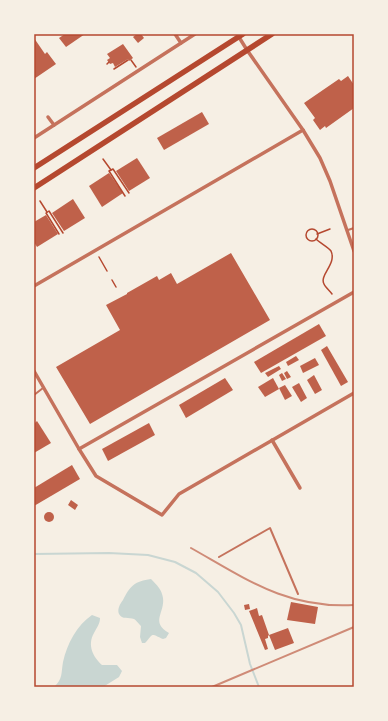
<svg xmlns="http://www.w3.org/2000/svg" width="388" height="721" viewBox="0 0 388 721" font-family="'Nunito Sans',sans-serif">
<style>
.water{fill:#c9d6d2}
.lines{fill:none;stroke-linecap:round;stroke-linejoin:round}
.stream{stroke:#c9d6d2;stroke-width:2}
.building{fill:#bf614a}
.path{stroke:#b5482f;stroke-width:1.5}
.service{stroke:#c5725c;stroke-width:2}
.minor{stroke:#c5725c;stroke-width:3.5}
.secondary{stroke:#b5482f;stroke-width:5.5}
.rail{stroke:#cf8b77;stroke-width:2}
.neatline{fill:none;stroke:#b5482f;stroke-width:1.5}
</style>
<rect width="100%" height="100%" fill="#f6efe4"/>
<g class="water">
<path d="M151,579c6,6 11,11 12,19 2,15 -13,24 6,35l-3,5 -3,1c-13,-6 -9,-6 -18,4h-3l-2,-6 1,-11c-2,-2 -5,-6 -7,-7 -5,-2 -12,1 -15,-5 -2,-5 1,-10 4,-14 7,-14 12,-19 28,-21z"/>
<path d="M92,615l8,3c0,6 -3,9 -6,15 -7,12 -1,24 8,32h15l5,6 -3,6 -16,10h-49c9,-8 7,-14 9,-25 4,-18 14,-37 29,-47z"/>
</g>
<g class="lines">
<path class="stream" d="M34,554l75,-1 39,2 27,7 21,11 22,19 16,21 7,12 9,39 9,23"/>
</g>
<g class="building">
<path d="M65,34h20l-19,13 -7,-9z"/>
<path d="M137,34h4l3,4 -6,5 -5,-6z"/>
<path d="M34,38l11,16 2,-2 9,12 -22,15z"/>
<path d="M123,44l10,14 -4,3 -1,-2 -13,8 -2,-4 -3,1 -3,-4 3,-2 -3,-4z"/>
<path d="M348,76l6,9v23l-28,20 -1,-2 -5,4 -7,-10 2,-2 -11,-15 35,-24 2,2z"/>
<path d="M202,112l7,12 -45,26 -7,-12z"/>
<path d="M137,158l13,20 -21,13 -13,-20z"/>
<path d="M109,173l14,20 -21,14 -13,-21z"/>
<path d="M73,199l12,19 -21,13 -12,-18z"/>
<path d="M46,215l12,19 -21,13 -3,-5v-20z"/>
<path d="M231,253l39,67 -180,104 -34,-57 64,-37 -14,-25 21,-11v-1l30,-17 2,4 12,-7 6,11z"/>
<path d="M319,324l7,12 -65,37 -7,-11z"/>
<path d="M327,346l21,36 -7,4 -20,-36z"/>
<path d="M296,356l3,4 -11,6 -2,-4z"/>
<path d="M315,358l4,7 -16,8 -3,-7z"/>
<path d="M279,366l2,3 -13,8 -3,-4z"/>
<path d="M287,371l4,6 -4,2 -3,-6z"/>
<path d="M282,373l4,6 -4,2 -3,-6z"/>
<path d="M314,375l8,15 -7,4 -8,-14z"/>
<path d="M225,378l8,12 -47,28 -7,-13z"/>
<path d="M273,378l6,11 -14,8 -7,-10z"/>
<path d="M299,383l8,15 -6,4 -9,-15z"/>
<path d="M285,385l7,11 -7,4 -6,-12z"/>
<path d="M37,421l14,22 -17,10v-29z"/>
<path d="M149,423l6,12 -47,26 -6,-12z"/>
<path d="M72,465l8,14 -46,27v-18z"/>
<path d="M71,500l7,5 -3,5 -7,-5z"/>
<circle cx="49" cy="517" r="5"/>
<path d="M291,602l27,5 -3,17 -28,-4z"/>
<path d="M249,604l1,5 -5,1 -1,-5z"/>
<path d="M257,608l2,8 3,-1 7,20 -1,1v2l-3,1 3,10 -3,1 -16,-39z"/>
<path d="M288,628l6,15 -19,7 -6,-15z"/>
</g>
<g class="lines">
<g class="path">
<path d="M131,60l5,7"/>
<path d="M107,64l2,-2"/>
<path d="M114,69l14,-9"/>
<path d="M103,159l8,11"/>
<path d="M125,196l-16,-25 4,-2 16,24"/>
<path d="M40,201l7,11"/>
<circle cx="312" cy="235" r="6"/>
<path d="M59,234l-13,-21 3,-2 14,22"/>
<path d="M317,234l13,-5"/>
<path d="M316,239c4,4 12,8 15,12 6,13 -12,24 -7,33 1,3 6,7 8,10"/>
<path d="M99,257l8,14"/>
<path d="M112,280l4,7"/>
</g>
<g class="service">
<path d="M348,230l6,-2"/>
<path d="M34,395l9,-7"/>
<path d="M219,557l51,-29 28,66"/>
</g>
<g class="minor">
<path d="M175,34l6,9"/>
<path d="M237,34l10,16 56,80 17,28 10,23 24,70"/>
<path d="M48,117l6,8"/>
<path d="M34,138l161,-104"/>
<path d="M34,286l269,-156"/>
<path d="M34,371l45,78 17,27 66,39 17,-21 175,-101"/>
<path d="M272,440l28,48"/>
<path d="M79,449l275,-157"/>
</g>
<g class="secondary">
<path d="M34,168l209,-134"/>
<path d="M34,188l238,-154"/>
</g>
<g class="rail">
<path d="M191,548c55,31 96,61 163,57"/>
<path d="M212,687l142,-60"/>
</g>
</g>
<rect width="388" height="721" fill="none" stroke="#f6efe4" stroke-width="70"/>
<rect x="35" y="35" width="318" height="651" class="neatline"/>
</svg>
